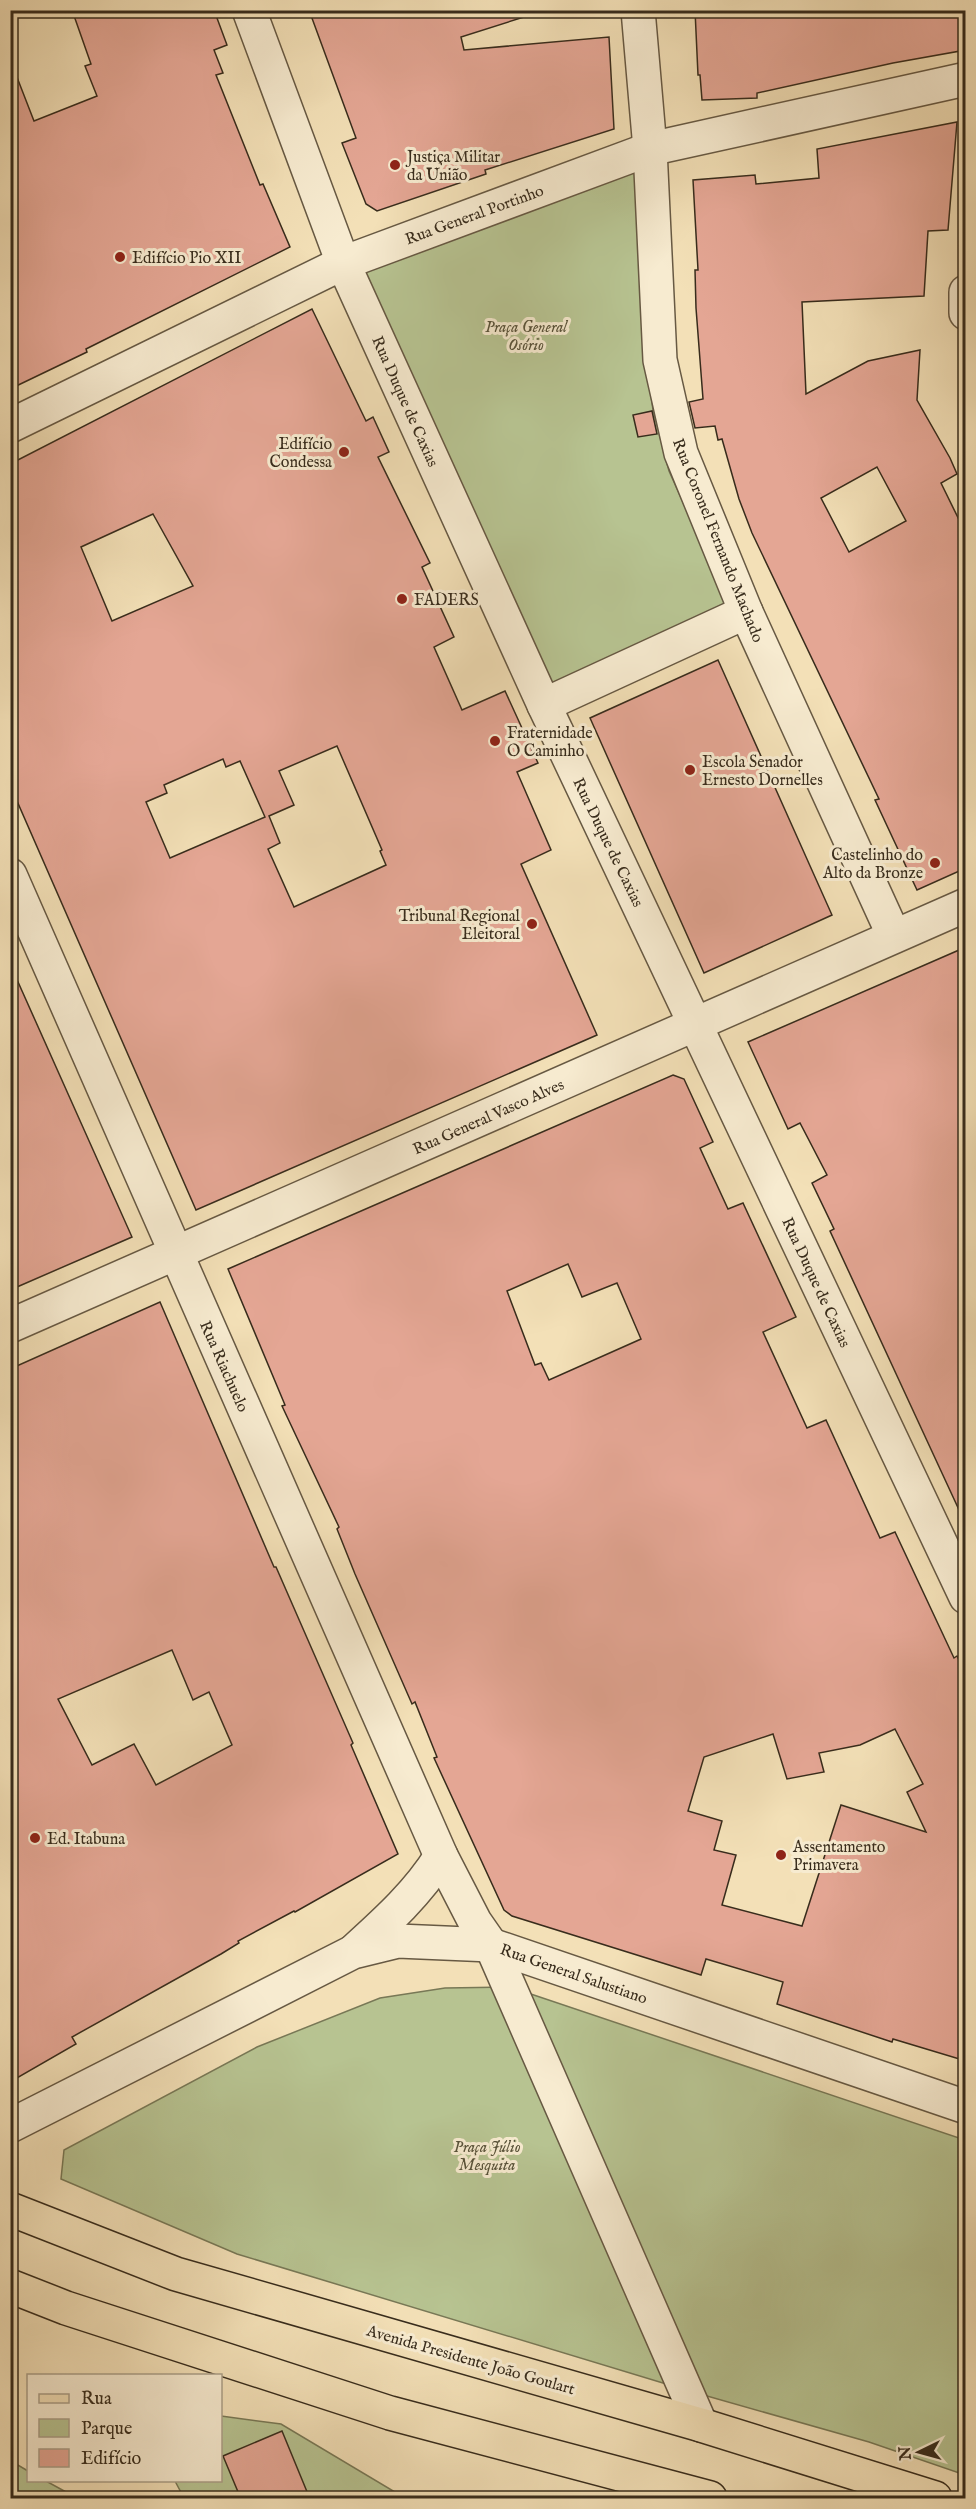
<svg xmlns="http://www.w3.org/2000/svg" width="976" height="2509" viewBox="0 0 976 2509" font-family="'IM FELL English',serif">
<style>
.green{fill:#b7c391;stroke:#787856;stroke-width:1.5}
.building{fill:#e4a694;stroke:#382c1c;stroke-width:1.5;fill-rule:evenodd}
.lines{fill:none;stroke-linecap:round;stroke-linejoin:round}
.minor-casing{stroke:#675943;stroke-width:36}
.major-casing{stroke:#382c1c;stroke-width:36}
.minor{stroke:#f7ebd0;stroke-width:33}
.major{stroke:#f3e0b7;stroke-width:33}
.poi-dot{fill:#8f2418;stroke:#f7ebd0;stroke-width:2}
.labels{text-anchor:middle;stroke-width:6;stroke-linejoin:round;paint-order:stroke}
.poi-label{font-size:16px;fill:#382c1c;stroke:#f7ebd0;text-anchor:start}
.street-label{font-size:16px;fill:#382c1c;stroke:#f7ebd0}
.park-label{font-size:16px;font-style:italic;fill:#585239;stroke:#f7ebd0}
</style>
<rect width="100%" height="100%" fill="#f3e0b7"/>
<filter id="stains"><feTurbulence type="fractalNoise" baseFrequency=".00333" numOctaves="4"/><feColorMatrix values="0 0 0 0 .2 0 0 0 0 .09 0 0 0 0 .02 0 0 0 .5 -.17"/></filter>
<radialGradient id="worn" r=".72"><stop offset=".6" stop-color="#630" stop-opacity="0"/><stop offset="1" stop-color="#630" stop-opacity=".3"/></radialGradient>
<g class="green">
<path d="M635,169l11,187 7,54 16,61 60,133 -175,84 -191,-420z"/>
<path d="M510,1987l455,153v335l-96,-33 -183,-52 -449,-136 -176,-75 3,-29 193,-103 123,-49 65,-10z"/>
<path d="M221,2416l60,8 124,74h-221l-9,-17 45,-1z"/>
<path d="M11,2461l17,10v9l18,1 31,17h-66z"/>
</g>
<g class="building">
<path d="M72,10h142l13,35 -13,5 9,23 -7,2 44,110 3,-1 27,63 -204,102 1,3 -77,37v-322h3l21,54 63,-25 -12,-30 6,-2z"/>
<path d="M309,10h214l1,7 -63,20 3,13 145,-13 5,92 -129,41 1,4 -109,37 -11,-7 -24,-61 14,-5z"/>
<path d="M695,10h268l-3,41 -67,12 -136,30v5l-55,2 -2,-25h-2z"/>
<path d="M957,122l-9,108 -20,1 -4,65 -122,6 4,92 62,-33 52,-11 -3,50 33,58 7,16 -16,9 25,51v334l-49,22 -42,-90 4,-1 -127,-266 -13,-34 -17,-60 -4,1 -3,-14 -20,2 -6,-26 14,-3 -7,-91 -1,-38h3l-5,-90 62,-5 1,9 63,-6 -2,-29zM877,467l29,54 -57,31 -28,-54z"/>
<path d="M312,309l54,112 7,-4 16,35 -11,5 52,106 -8,4 32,70 -20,10 28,63 43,-19 33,72 -21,9 34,78 -30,14 76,171 -401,175 -186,-425v-321zM153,514l40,72 -81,35 -31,-74zM337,746l45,104 -2,1 6,14 -92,42 -26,-58 12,-6 -11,-27 25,-11 -15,-34zM223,759l3,8 14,-6 25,56 -95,41 -24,-56 21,-9 -3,-8z"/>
<path d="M652,411l5,23 -19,3 -5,-22z"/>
<path d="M718,660l114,255 -128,58 -114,-255z"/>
<path d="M966,947v578l-136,-294 4,-2 -22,-46 15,-8 -27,-52 -12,6 -40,-87z"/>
<path d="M10,964l122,273 -122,53z"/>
<path d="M673,1075l11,4 29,63 -13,6 28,61 15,-6 53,114 -33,15 44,96 19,-8 54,118 15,-6 59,126 3,-2 9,18v387l-73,-22 -1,3 -115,-38 6,-22 -77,-23 -5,16 -189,-59 -8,-6 -70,-152 3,-1 -22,-55 -3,2 -57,-130 -18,-45 2,-2 -57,-121 3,-1 -57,-136zM568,1264l14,33 35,-14 24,56 -92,41 -8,-17 -6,2 -28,-74zM895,1729l28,55 -16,8 19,40 -85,-27 -39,121 -80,-21 14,-50 -22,-5 8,-29 -34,-10 16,-54 69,-23 14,45 37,-7 -5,-19 41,-8z"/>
<path d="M160,1302l114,265h2l77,176 -2,2 47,109 -103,58 -1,-1 -56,30 1,2 -18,11 -149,83 4,7 -66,38v-713zM172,1650l21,50 16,-8 23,53 -76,40 -22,-41 -42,21 -34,-66z"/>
<path d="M282,2431l28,68h-69l-18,-43z"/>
</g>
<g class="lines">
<defs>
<g id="minor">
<path d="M249,10l94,253 201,442 422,892"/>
<path d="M638,10l12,139 10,211 21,93 65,159 148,324"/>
<path d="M966,292v21"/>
<path d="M10,426l333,-163 307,-114 316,-70"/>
<path d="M544,705l202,-93"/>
<path d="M10,875l431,981 34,66 16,23 210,480"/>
<path d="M10,1326l956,-421"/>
<path d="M355,1950c32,-29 63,-57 86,-94"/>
<path d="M10,2126l343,-174 45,-11 93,4 475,162"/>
</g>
<g id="major">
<path d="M10,2209l166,65 525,151 234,73"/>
<path d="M10,2286l56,22 324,105 320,85"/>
</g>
</defs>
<use href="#minor" class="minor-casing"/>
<use href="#major" class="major-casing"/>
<use href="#minor" class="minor"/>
<use href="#major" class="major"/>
</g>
<g class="poi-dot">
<circle cx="395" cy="165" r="6"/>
<circle cx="120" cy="257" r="6"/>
<circle cx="344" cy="452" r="6"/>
<circle cx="402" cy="599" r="6"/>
<circle cx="495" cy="741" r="6"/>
<circle cx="690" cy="770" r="6"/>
<circle cx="935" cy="863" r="6"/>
<circle cx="532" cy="924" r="6"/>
<circle cx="35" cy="1838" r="6"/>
<circle cx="781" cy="1855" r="6"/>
</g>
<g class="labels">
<g class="poi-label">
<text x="407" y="162">Justiça Militar<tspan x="407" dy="18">da União</tspan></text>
<text x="132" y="263">Edifício Pio XII</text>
<text x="332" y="449" text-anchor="end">Edifício<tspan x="332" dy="18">Condessa</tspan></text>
<text x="414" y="605">FADERS</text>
<text x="507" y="738">Fraternidade<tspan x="507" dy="18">O Caminho</tspan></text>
<text x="702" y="767">Escola Senador<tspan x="702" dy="18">Ernesto Dornelles</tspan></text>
<text x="923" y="860" text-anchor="end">Castelinho do<tspan x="923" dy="18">Alto da Bronze</tspan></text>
<text x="520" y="921" text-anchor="end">Tribunal Regional<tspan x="520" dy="18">Eleitoral</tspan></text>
<text x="47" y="1844">Ed. Itabuna</text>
<text x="793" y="1852">Assentamento<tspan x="793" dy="18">Primavera</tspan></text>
</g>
<g class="street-label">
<text transform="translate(474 214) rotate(-20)" y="6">Rua General Portinho</text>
<text transform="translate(406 401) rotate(66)" y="6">Rua Duque de Caxias</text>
<text transform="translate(719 540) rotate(68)" y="6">Rua Coronel Fernando Machado</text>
<text transform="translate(609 842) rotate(64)" y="6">Rua Duque de Caxias</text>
<text transform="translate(488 1116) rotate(-24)" y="6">Rua General Vasco Alves</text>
<text transform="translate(817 1282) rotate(65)" y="6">Rua Duque de Caxias</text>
<text transform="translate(225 1366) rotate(66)" y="6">Rua Riachuelo</text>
<text transform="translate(574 1973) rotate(19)" y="6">Rua General Salustiano</text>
<text transform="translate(471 2359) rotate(16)" y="6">Avenida Presidente João Goulart</text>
</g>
<g class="park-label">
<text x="526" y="332">Praça General<tspan x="526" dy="18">Osório</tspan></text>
<text x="487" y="2152">Praça Júlio<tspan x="487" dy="18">Mesquita</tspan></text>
</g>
</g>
<rect width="976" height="2509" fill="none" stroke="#f3e0b7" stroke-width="36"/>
<rect x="12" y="12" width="952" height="2485" fill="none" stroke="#382c1c" stroke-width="3"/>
<rect x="18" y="18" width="940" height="2473" fill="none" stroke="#382c1c" stroke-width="1.5"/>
<rect x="27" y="2374" width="195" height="108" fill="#f7ebd0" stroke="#ab9f88" stroke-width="1.5"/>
<rect x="39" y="2394" width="30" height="9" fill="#f3e0b7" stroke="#ab9f88" stroke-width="1.5"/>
<text x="81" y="2404" font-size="18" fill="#382c1c">Rua</text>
<rect x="39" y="2419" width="30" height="18" fill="#b7c391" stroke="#ab9f88" stroke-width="1.5"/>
<text x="81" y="2434" font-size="18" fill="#382c1c">Parque</text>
<rect x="39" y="2449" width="30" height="18" fill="#e4a694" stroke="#ab9f88" stroke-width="1.5"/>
<text x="81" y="2464" font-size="18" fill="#382c1c">Edifício</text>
<g transform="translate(919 2452) rotate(265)" stroke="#f7ebd0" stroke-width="4.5" paint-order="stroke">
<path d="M0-4.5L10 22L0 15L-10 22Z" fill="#382c1c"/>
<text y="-9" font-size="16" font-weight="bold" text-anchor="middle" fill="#382c1c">N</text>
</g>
<rect width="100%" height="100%" filter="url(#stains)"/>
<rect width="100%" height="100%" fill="url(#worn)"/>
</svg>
